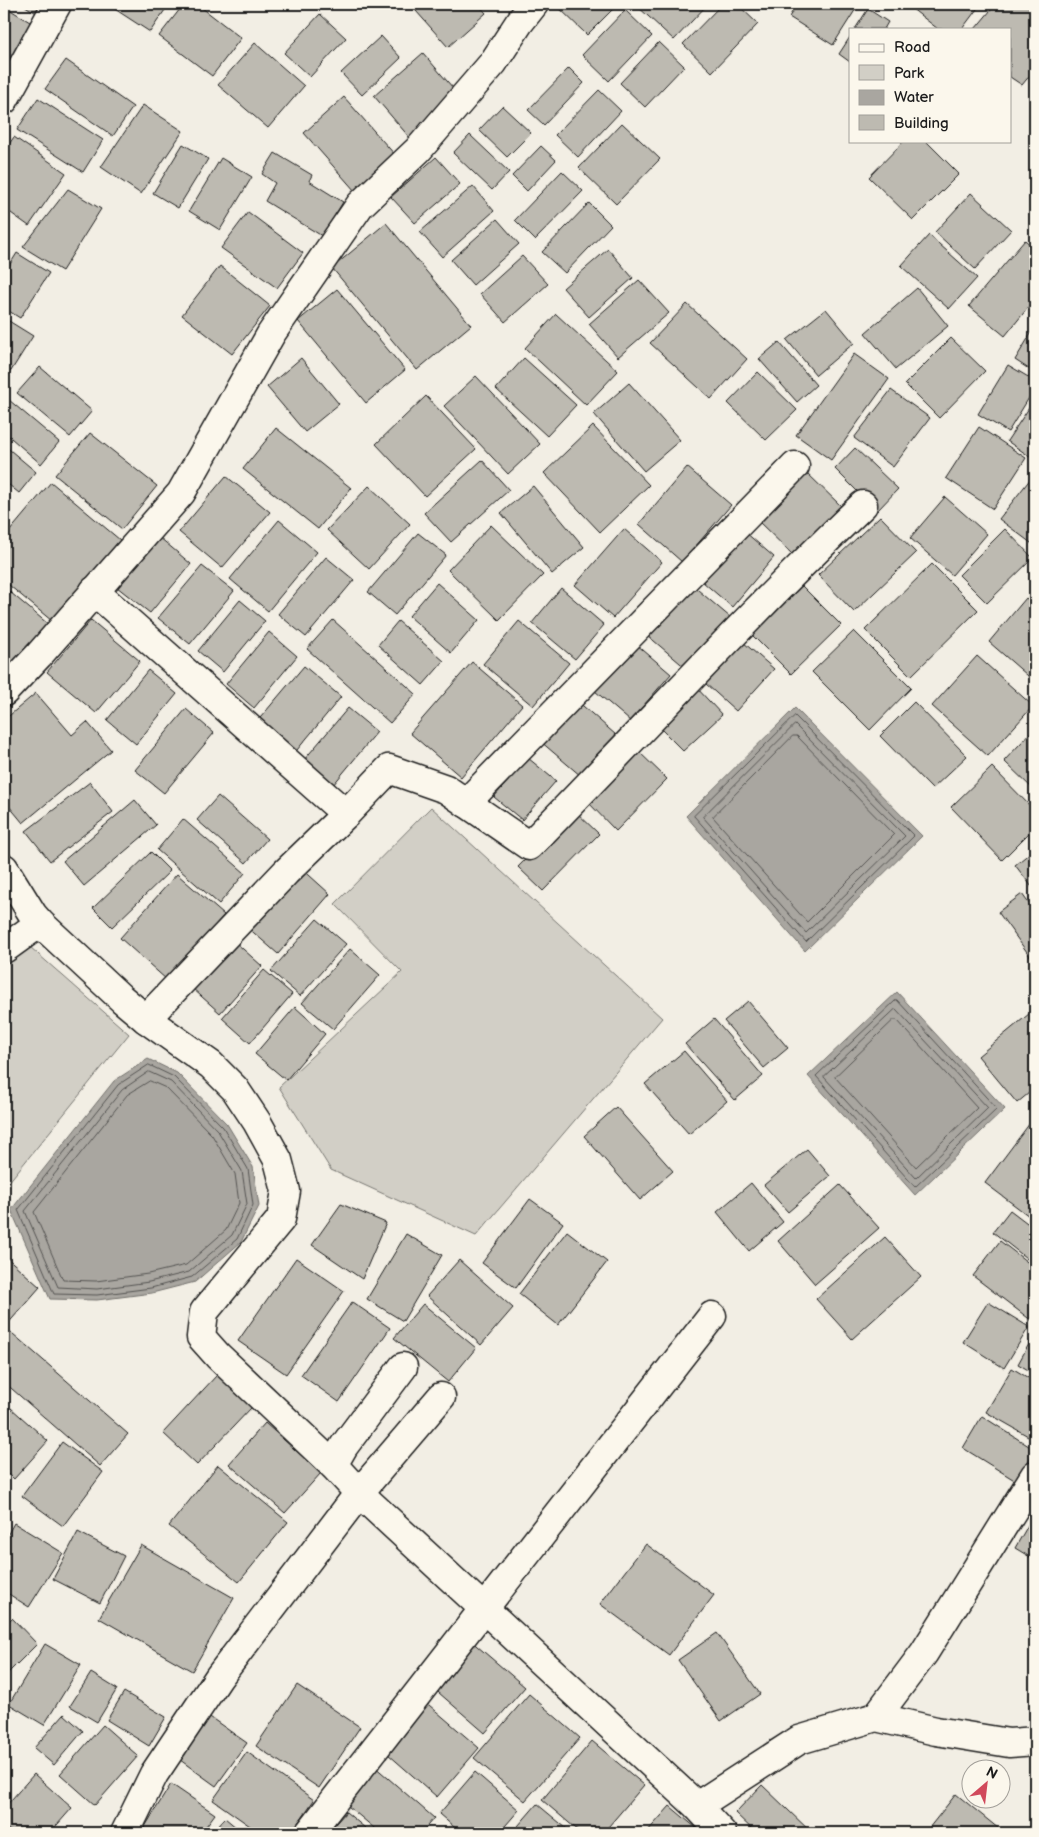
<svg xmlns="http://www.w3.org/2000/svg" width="1039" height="1837" viewBox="0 0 1039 1837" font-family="'Balsamiq Sans',sans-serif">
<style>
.green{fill:#d2cfc6;stroke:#777671}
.water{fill:#a9a6a0;stroke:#716f6b}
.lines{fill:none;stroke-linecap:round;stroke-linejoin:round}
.shore{stroke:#545351;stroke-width:1}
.building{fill:#bdbab1;stroke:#1c1c1c}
.minor-casing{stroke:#1c1c1c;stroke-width:31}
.minor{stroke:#fbf7ec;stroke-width:28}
</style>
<rect width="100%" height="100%" fill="#f2eee4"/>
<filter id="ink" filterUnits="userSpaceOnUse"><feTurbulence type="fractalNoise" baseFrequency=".02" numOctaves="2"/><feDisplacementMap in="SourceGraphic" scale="10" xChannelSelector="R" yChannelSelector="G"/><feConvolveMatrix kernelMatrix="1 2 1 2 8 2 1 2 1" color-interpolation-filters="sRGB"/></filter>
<g filter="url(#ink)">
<g class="green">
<path d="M431,807l231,211 -186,218 -145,-66 -52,-83 123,-115 -67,-68z"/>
<path d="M30,947l99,87 -125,154v-222z"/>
</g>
<g class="water">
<path d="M795,708l127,128 -117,115 -119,-135z"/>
<path d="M897,992l108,117 -90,86 -107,-119z"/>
<path d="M148,1059l29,14 50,51 26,43 6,39 -18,36 -46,40 -43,11 -55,7 -47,-1 -39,-89 103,-129z"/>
</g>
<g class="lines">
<g class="shore">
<path d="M795,716l119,120 -108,106 -112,-126z"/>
<path d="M795,725l110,111 -99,97 -103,-116z"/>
<path d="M793,736h4l97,99 -87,87 -94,-105z"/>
<path d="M897,1000l100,109 -82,78 -99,-111 79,-75z"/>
<path d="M896,1009l92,99 -72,70 -92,-101z"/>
<path d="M894,1020h3l80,88 -61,59 -81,-90z"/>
<path d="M149,1065l25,12 49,50 25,42 5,36 -16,34 -45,38 -41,11 -54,7 -43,-1 -36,-84 100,-125z"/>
<path d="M149,1072l22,10 47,49 24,40 5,33 -15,31 -43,37 -40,10 -52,7 -39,-2 -33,-76 97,-121z"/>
<path d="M150,1081l16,7 46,47 23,39 4,29 -13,27 -40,35 -38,9 -52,7 -33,-1 -29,-68 93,-117z"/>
</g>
</g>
<g class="building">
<path d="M22,4h22l-6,10z"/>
<path d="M107,4h62l-19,28z"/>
<path d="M184,4h13l44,34 -29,38 -53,-40z"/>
<path d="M424,4h54l8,9 -38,34 -32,-36z"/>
<path d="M555,4h54l5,4 -27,27z"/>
<path d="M637,4h71l-34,36 -38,-35z"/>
<path d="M722,4h15l21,20 -46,48 -29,-28z"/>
<path d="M797,4h62l-26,41 -44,-28z"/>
<path d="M914,4h64l2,1 -18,24h-24l-27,-21z"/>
<path d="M996,4h39v65l-13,16 -12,-8v-48h-35z"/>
<path d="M4,6l34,21 -34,52z"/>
<path d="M868,9l20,13 -4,7h-29z"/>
<path d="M625,10l27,26 -43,45 -27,-26z"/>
<path d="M320,14l26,24 -36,39 -26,-24z"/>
<path d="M381,36l20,22 -39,37 -21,-22z"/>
<path d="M850,37v25l-11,-8z"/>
<path d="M659,42l25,24 -39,41 -25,-24z"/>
<path d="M255,43l49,43 -36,42 -50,-43z"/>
<path d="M423,53l36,42 -49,43 -36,-42z"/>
<path d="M66,60l67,47 -20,29 -68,-47z"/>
<path d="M569,68l15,15 -40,42 -16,-15z"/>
<path d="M599,90l22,21 -43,46 -23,-22z"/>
<path d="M344,97l52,59 -41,35 -51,-58z"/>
<path d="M38,98l65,42 -20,32 -66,-42z"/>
<path d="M143,105l40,26 -42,63 -40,-27z"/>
<path d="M502,106l29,27 -24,24 -28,-27z"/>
<path d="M622,123l38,36 -44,45 -37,-36z"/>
<path d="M470,135l39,37 -17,18 -39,-37z"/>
<path d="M14,137l52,36 -37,53 -25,-18v-57z"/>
<path d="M904,141h22l33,33 -46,46 -44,-43z"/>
<path d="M183,144l25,15 -30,49 -25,-15z"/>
<path d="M541,146l15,14 -29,31 -15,-15z"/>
<path d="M275,153l37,22 -3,6 34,21 -21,34 -57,-35 10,-18 -13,-9z"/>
<path d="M436,157l24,27 -45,39 -24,-26z"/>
<path d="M221,158l31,19 -32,53 -31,-19z"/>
<path d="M562,171l21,20 -48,49 -20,-20z"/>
<path d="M473,186l21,25 -52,46 -22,-25z"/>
<path d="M68,189l33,20 -39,62 -39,-24z"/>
<path d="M971,193l40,37 -36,39 -40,-37z"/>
<path d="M589,203l22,22 -46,48 -23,-21z"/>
<path d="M248,212l55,41 -26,35 -56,-40z"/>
<path d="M497,219l22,25 -46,41 -22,-25z"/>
<path d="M386,223l85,102 -54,45 -85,-102z"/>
<path d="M929,235l48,43 -28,31 -48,-43z"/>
<path d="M1025,240l10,9v50l-30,37 -36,-30z"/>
<path d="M608,249l25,29 -44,39 -26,-29z"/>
<path d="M17,253l32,20 -29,45 -16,-10v-34z"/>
<path d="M522,256l26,28 -43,38 -25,-28z"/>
<path d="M220,266l50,40 -38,48 -50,-39z"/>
<path d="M639,280l30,33 -51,44 -29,-33z"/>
<path d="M917,288l31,38 -52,43 -31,-36z"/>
<path d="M337,289l68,81 -39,33 -68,-82z"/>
<path d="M687,304l60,55 -36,40 -61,-56z"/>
<path d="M826,309l28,34 -38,32 -29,-35z"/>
<path d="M556,314l62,57 -32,34 -61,-57z"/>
<path d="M4,318l29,18 -22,35 -7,-5z"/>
<path d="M1035,327v46l-20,-13z"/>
<path d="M951,338l34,33 -46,47 -34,-34z"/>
<path d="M779,342l37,43 -19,17 -38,-43z"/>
<path d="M854,354l35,25 -58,81 -35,-25z"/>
<path d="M301,358l38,46 -34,28 -38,-45z"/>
<path d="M524,358l52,47 -29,31 -51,-47z"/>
<path d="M1008,365l27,16v7l-27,44 -30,-18z"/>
<path d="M40,367l52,44 -22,26 -53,-44z"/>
<path d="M758,372l39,38 -31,30 -38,-37z"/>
<path d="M476,376l64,68 -32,30 -64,-68z"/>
<path d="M629,383l51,57 -36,31 -50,-57z"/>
<path d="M891,390l39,28 -37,49 -39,-29z"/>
<path d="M426,396l50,53 -51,47 -49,-52z"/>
<path d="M1035,399v61l-28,-19z"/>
<path d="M9,400l50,42 -18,22 -37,-32v-25z"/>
<path d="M593,426l56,59 -49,47 -56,-59z"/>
<path d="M979,427l47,31 -33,51 -47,-31z"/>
<path d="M276,428l75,60 -33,41 -75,-60z"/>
<path d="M90,433l67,53 -35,43 -67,-54z"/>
<path d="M4,445l32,27 -17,21 -15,-12z"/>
<path d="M855,448l43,41 -21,22 -42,-42z"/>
<path d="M482,460l27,30 -58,52 -27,-29z"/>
<path d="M687,467l44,38 -49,57 -43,-38z"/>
<path d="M805,471l37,36 -48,49 -37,-36z"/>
<path d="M1035,473v73l-36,-27z"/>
<path d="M226,476l44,36 -48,56 -43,-36z"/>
<path d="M51,482l69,58 -68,81 -48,-40v-43z"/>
<path d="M369,486l41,38 -41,45 -42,-39z"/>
<path d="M533,486l51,61 -32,27 -51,-61z"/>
<path d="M945,497l42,37 -35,41 -42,-37z"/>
<path d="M880,516l36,37 -62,59 -36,-37z"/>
<path d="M279,520l38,32 -49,59 -38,-32z"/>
<path d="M491,525l52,50 -44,45 -51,-50z"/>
<path d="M624,529l38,33 -49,56 -38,-33z"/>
<path d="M1005,529l28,29 -46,45 -28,-28z"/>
<path d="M745,532l29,25 -42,50 -29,-25z"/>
<path d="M418,533l28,22 -51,60 -27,-23z"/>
<path d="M159,537l32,27 -41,49 -33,-26z"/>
<path d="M326,557l28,23 -48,57 -28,-23z"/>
<path d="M932,564l46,46 -67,66 -46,-46z"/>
<path d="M202,566l32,25 -44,53 -32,-26z"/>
<path d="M437,583l42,37 -28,33 -42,-37z"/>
<path d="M691,584l40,34 -44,51 -40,-34z"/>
<path d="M801,585l40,40 -50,49 -40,-40z"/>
<path d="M4,587l44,37 -34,41 -10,-8z"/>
<path d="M561,588l43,37 -29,34 -43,-36z"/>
<path d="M1026,598l9,8v76l-46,-40z"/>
<path d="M240,600l25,21 -42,51 -25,-21z"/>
<path d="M91,620l49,41 -44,52 -49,-41z"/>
<path d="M333,620l83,74 -26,29 -83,-74z"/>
<path d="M398,621l46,40 -21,24 -45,-40z"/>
<path d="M519,621l50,42 -36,43 -50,-42z"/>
<path d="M854,631l57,57 -41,42 -58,-58z"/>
<path d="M269,632l28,24 -43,52 -28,-24z"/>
<path d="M743,642l31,27 -38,42 -30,-27z"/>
<path d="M636,644l35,30 -41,47 -35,-30z"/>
<path d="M977,656l56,50 -45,50 -56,-50z"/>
<path d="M472,662l50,43 -61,72 -51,-44z"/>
<path d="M304,666l37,31 -49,59 -37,-32z"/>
<path d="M148,670l29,24 -41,50 -29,-24z"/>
<path d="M696,687l26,28 -39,36 -27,-27z"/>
<path d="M36,693l36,42 15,-13 24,28 -88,73 -19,-23v-80z"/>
<path d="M575,699l41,36 -35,41 -41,-35z"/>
<path d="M914,702l53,54 -35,33 -52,-53z"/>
<path d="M348,708l29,24 -44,53 -29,-25z"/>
<path d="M186,709l28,24 -50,60 -29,-23z"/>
<path d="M1035,728v63l-31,-30z"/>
<path d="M635,748l32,31 -51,52 -31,-32z"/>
<path d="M528,758l28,23 -34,39 -28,-23z"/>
<path d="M992,767l43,44v16l-33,33 -51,-53z"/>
<path d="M90,782l23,30 -63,49 -24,-30z"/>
<path d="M218,796l49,43 -21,24 -49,-43z"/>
<path d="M135,800l21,25 -72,61 -21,-25z"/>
<path d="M574,810l25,24 -56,57 -25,-24z"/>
<path d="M183,819l62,54 -26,31 -62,-54z"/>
<path d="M1035,849v42l-20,-26z"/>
<path d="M151,852l19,19 -58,56 -19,-19z"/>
<path d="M299,866l31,28 -52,60 -32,-28z"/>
<path d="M177,874l47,41 -57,65 -47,-42z"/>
<path d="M1022,894l13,18v51l-37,-51z"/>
<path d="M317,919l29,25 -46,52 -29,-25z"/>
<path d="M234,941l28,25 -42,47 -28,-25z"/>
<path d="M350,949l30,26 -47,54 -31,-26z"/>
<path d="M264,970l28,24 -42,49 -28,-25z"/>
<path d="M748,1001l40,47 -24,20 -40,-47z"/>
<path d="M295,1007l30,27 -39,46 -31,-26z"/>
<path d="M1035,1009v79l-18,15 -39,-47z"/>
<path d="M714,1019l49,57 -28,24 -50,-56z"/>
<path d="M684,1051l43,50 -38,33 -44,-50z"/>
<path d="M616,1107l57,64 -33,29 -56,-64z"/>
<path d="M1030,1123l5,4v89l-2,3 -48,-36z"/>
<path d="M807,1149l23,27 -42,36 -24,-27z"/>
<path d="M751,1183l32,39 -34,29 -32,-39z"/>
<path d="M840,1185l39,43 -64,56 -37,-43z"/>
<path d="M530,1199l33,24 -47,65 -34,-25z"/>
<path d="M341,1204l45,19 -24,56 -50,-34z"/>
<path d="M1010,1210l25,19v36l-42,-33z"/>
<path d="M567,1231l40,31 -49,63 -39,-31z"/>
<path d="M406,1234l36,21 -39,66 -36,-22z"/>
<path d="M885,1237l36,40 -69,62 -36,-40z"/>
<path d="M1000,1241l35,27v50l-3,3 -59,-45z"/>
<path d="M4,1255l36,32 -35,40 123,107 -28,32 -96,-84z"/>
<path d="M296,1258l48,33 -58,83 -48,-33z"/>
<path d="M459,1260l54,48 -32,37 -54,-49z"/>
<path d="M352,1302l38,26 -51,74 -38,-27z"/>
<path d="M988,1302l41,25 -25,41 -41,-26z"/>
<path d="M423,1304l53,44 -28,34 -54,-44z"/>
<path d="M1035,1333v41l-17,-10z"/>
<path d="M1012,1368l23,14v58l-49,-28z"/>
<path d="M217,1375l35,32 -55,58 -34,-32z"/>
<path d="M11,1408l37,33 -34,38 -10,-10v-53z"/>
<path d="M982,1416l53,34 -19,31 -53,-33z"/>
<path d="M265,1423l56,50 -36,40 -56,-49z"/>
<path d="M62,1442l41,30 -40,54 -41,-30z"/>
<path d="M218,1465l70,57 -49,60 -70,-56z"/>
<path d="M1035,1513v47l-20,-12z"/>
<path d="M14,1523l49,30 -34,54 -25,-16v-50z"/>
<path d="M78,1532l46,24 -24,47 -47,-24z"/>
<path d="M646,1544l68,51 -45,60 -69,-51z"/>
<path d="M141,1545l93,53 -42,73 -93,-53z"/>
<path d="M12,1618l25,26 -33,33v-51z"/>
<path d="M717,1633l43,61 -39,27 -43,-61z"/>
<path d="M470,1640l55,47 -40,46 -54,-47z"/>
<path d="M45,1644l36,21 -37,60 -35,-21z"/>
<path d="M91,1673l26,16 -20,33 -27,-16z"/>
<path d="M297,1685l63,42 -41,61 -63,-42z"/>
<path d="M124,1692l42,25 -17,29 -42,-26z"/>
<path d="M529,1694l51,44 -55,63 -51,-43z"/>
<path d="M422,1699l57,49 -42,49 -57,-50z"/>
<path d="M64,1714l19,17 -29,34 -20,-17z"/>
<path d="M207,1715l40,28 -31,43 -40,-29z"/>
<path d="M103,1725l35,31 -43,49 -35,-31z"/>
<path d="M592,1741l52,44 -41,48h-22l-39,-33z"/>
<path d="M247,1752l67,48 -23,33h-31l-47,-33z"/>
<path d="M373,1765l61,53 -13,15h-41l-38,-32z"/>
<path d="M475,1772l44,38 -20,23h-38l-22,-19z"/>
<path d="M34,1774l38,34 -22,25h-37l-9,-7v-18z"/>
<path d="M171,1784l44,30 -14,19h-54l-4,-3z"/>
<path d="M762,1785l50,48h-56l-21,-20z"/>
<path d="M956,1794l48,39h-79z"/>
<path d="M537,1804l35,29h-60z"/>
<path d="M670,1806l32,27h-56z"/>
<path d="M346,1812l25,21h-44z"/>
<path d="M225,1818l18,15h-32z"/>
</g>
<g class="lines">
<defs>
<g id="minor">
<path d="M4,100l53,-96"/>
<path d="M94,591l252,223"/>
<path d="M4,692l35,-37 142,-162 90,-159 89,-129 58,-55 75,-87 26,-40 15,-19"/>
<path d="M466,803l329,-337"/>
<path d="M4,868l29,47 7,8 82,76 24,20 65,46 24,24 22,33 21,38 8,31 -5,28 -77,93 -3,25 17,19 115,109 26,28 338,313 25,27"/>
<path d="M4,949l36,-26"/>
<path d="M146,1019l140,-147 60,-58 43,-45 57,20 83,57c112,-114 219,-231 334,-341"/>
<path d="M333,1465l11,-19 59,-79"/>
<path d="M876,1717l48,-64 111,-178"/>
<path d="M697,1806l102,-66 77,-23 60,14 73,12 26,-2"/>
<path d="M125,1833l29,-59 65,-97 140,-184 82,-96"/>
<path d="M309,1833l403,-517"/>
</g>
</defs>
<use href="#minor" class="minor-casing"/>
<use href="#minor" class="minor"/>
</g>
</g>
<rect width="1039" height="1837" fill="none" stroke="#fbf7ec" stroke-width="20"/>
<rect x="10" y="10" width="1019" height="1817" fill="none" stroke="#1c1c1c" stroke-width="2" filter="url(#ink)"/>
<rect x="849" y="28" width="162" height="115" fill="#fbf7ec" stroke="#a29f99"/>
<rect x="859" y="44" width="25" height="8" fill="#fbf7ec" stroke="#a29f99"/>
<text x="894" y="52" font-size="15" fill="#1c1c1c">Road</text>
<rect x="859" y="65" width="25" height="15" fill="#d2cfc6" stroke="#a29f99"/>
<text x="894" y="78" font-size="15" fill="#1c1c1c">Park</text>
<rect x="859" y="90" width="25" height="15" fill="#a9a6a0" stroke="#a29f99"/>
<text x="894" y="102" font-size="15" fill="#1c1c1c">Water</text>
<rect x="859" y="115" width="25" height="15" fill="#bdbab1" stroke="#a29f99"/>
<text x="894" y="128" font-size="15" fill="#1c1c1c">Building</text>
<g transform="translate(986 1784) rotate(28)"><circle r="24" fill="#fbf7ec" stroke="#a29f99"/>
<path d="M0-4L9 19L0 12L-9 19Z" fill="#d1495b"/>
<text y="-8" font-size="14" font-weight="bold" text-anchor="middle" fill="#1c1c1c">N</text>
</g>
</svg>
